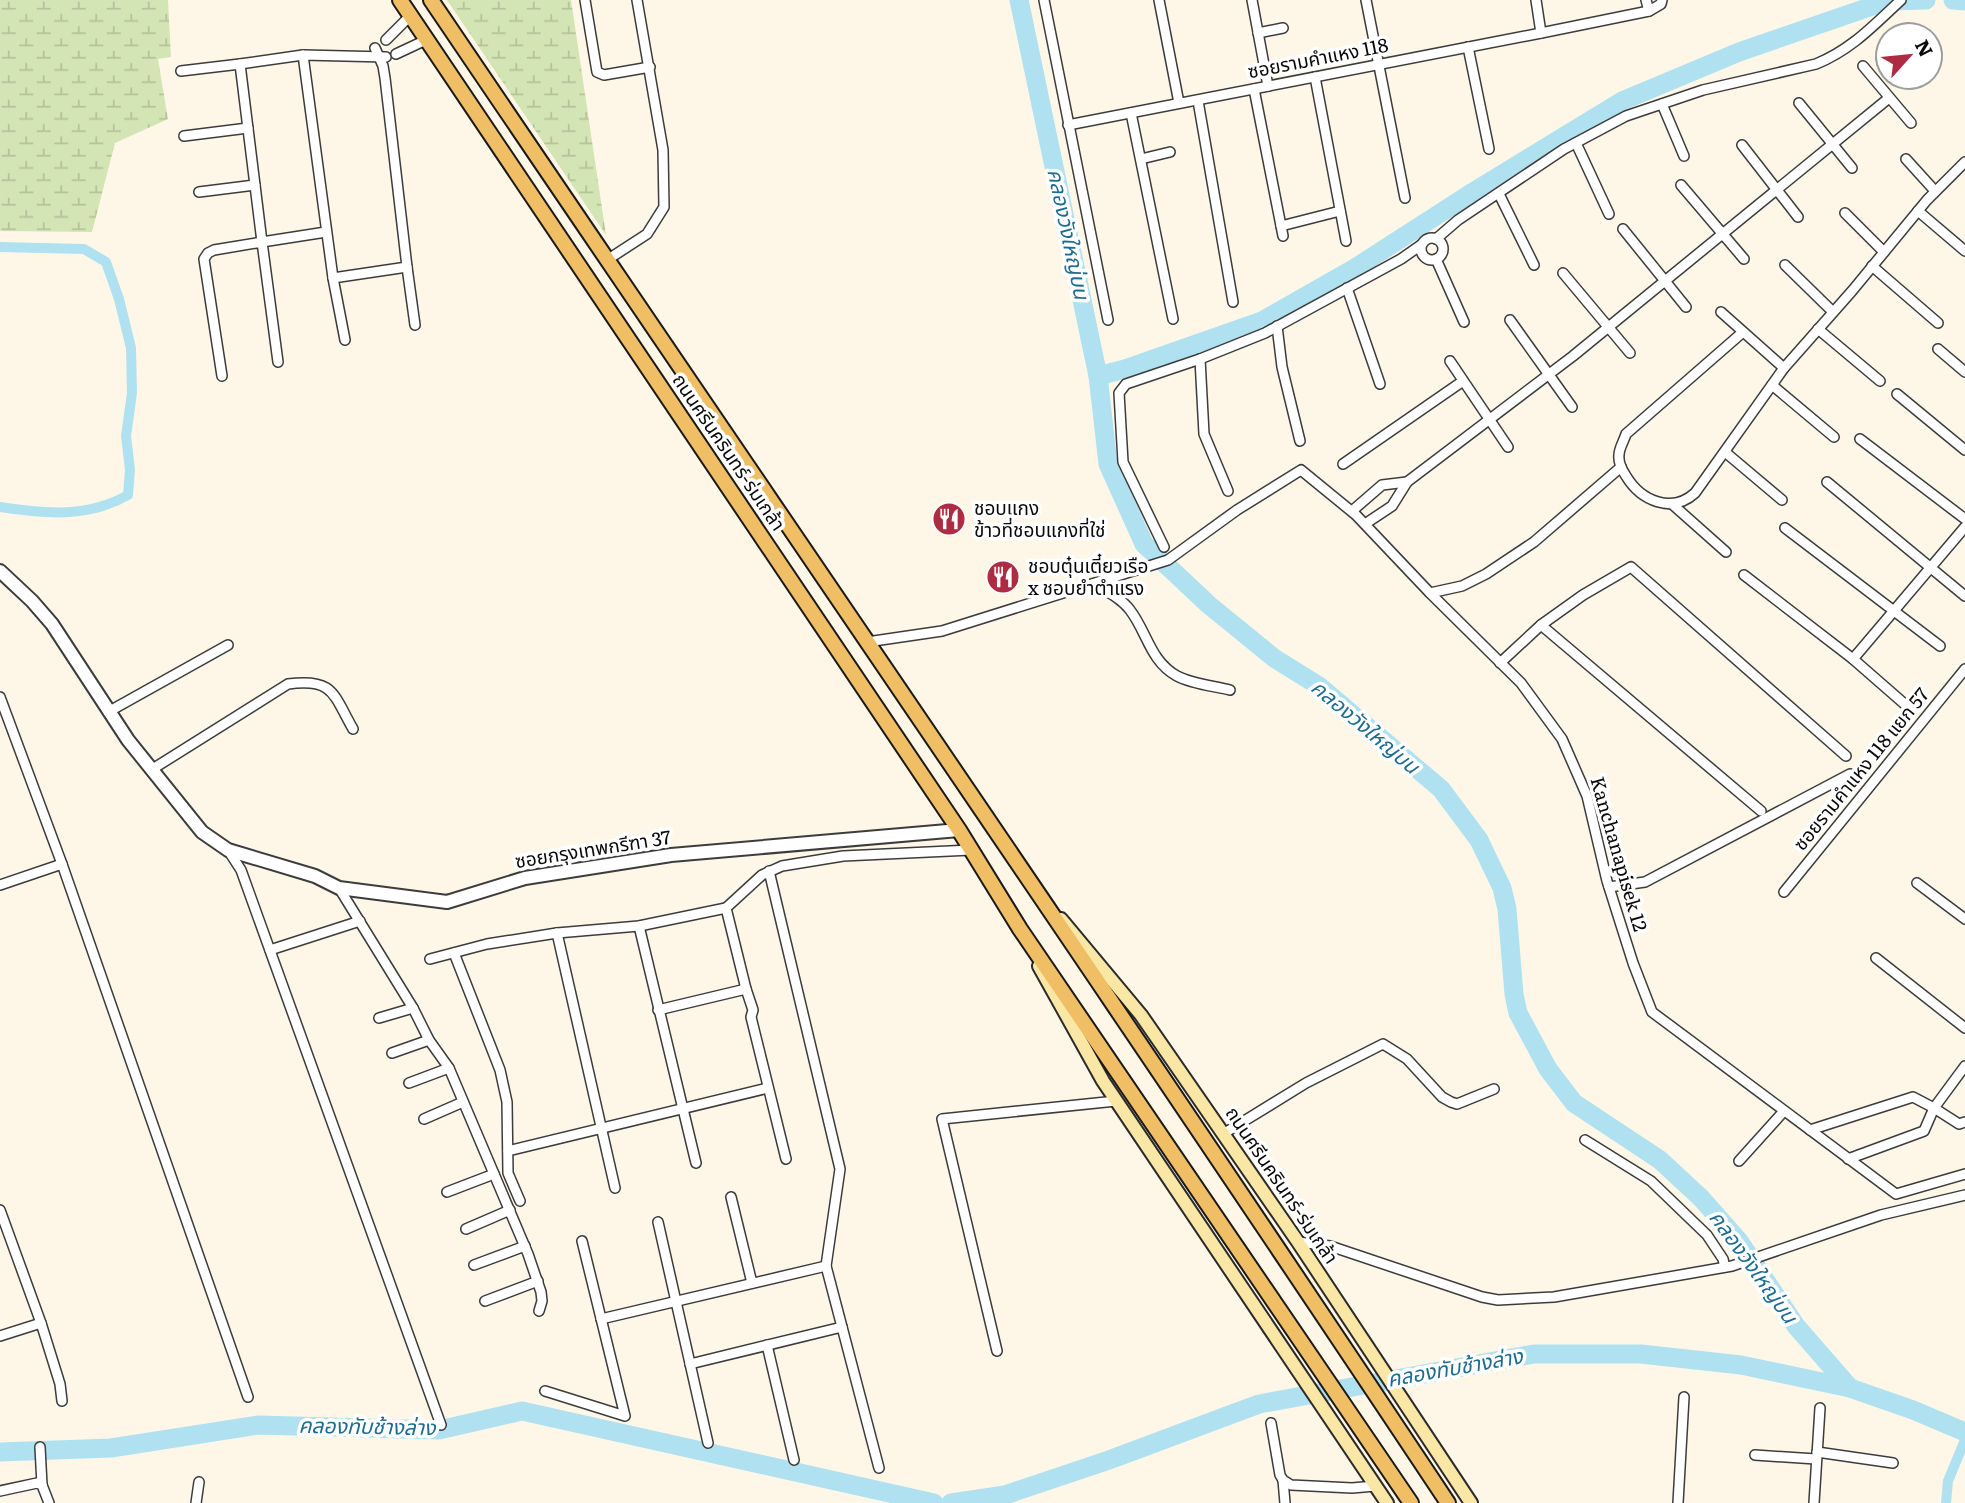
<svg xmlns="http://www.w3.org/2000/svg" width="1965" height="1503" viewBox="0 0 1965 1503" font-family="Literata,'Noto Sans Thai',serif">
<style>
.wetland{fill:url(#wetland-marsh)}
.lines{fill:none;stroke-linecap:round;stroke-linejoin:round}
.canal{stroke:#afe1f1;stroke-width:10}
.river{stroke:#afe1f1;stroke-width:19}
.minor-casing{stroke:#3c3c3c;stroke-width:12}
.tertiary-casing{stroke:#3c3c3c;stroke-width:16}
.secondary-casing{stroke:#2b2b2b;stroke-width:16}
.primary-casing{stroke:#1a1a1a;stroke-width:18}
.minor{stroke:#fff;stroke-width:9}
.tertiary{stroke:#fff;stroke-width:12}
.secondary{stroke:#fae7a6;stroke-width:12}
.primary{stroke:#f0be65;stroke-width:14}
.labels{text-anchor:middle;stroke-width:7;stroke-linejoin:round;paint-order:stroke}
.street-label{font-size:19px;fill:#090909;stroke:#fff}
.poi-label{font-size:19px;fill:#090909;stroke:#fff;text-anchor:start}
.water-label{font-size:21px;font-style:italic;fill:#1c6c92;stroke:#fff}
</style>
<defs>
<pattern id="wetland-marsh" width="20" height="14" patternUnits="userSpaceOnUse" patternTransform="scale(1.75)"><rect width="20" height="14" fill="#d3e5b4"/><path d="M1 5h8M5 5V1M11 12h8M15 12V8" fill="none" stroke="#b4c399"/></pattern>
</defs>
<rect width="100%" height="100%" fill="#fef7e7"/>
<g class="wetland">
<path d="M0,0h168l3,57 -13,2 10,60 -53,24 -23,89 -92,-1z"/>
<path d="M447,0h124l35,235z"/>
</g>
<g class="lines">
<g class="canal">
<path d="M0,247l84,2 22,13 13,37 12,49 1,45 -6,43 4,34 -2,25c-40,23 -84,19 -128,12"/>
<path d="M1946,1503l2,-22 17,-41"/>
</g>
<g class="river">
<path d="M1019,0l79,376 10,88 36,80 65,61 65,53 45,28 122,103 38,51 23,48 5,21 7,85 4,19 30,56 26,34 86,57 41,38 38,43 57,85 54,62"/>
<path d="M1953,0l12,1"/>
<path d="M1098,376l27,-7 137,-48 93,-53 118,-76 149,-91 117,-49 148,-51 39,-1"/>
<path d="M0,1452l111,-4 147,-23 181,5 83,-19 412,92"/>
<path d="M951,1503l54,-8 104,-35 150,-56 275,-50h107l100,11 109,23 63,22 52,22"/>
</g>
<defs>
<g id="minor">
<path d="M585,0l12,72 7,3 46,-8"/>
<path d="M1044,0l64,320"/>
<path d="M1159,0l20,103"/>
<path d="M1252,0l16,86"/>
<path d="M1366,0l39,198"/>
<path d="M1646,0l3,11"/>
<path d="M1258,33l25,-5"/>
<path d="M1541,33l108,-22 12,-7 1,-4"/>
<path d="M386,40l26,-26"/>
<path d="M1468,47l21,102"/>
<path d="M396,54l32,-15"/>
<path d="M240,64l63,-9"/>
<path d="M1863,66l48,57"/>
<path d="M181,71l59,-7 22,178 64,-10"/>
<path d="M1315,77l31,164"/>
<path d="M1254,89l29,147"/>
<path d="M1198,101l35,201"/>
<path d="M1799,103l53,65"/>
<path d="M1662,104l22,52"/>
<path d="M1131,113l42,206"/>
<path d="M1068,125l473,-92 -5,-33"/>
<path d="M184,136l64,-8"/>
<path d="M1576,143l33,71"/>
<path d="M1742,145l56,72"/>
<path d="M1141,159l29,-7"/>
<path d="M1906,159l29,32"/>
<path d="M1681,185l63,74"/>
<path d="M199,192l56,-7"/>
<path d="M1499,194l35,71"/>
<path d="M1918,211l47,40"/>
<path d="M1845,213l39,39"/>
<path d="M1281,226l59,-15"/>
<path d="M1623,229l63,78"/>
<circle cx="1432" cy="249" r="11"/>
<path d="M1436,239l22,-19 106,-71 62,-33 77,-26 113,-26c35,-14 58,-39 85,-64"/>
<path d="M1436,259l28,63"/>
<path d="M607,260l40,-26 17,-27 -1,-57 -26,-150"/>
<path d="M1785,265l48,47"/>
<path d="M1872,266l66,57"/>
<path d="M407,267l8,58"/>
<path d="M1563,273l67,80"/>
<path d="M333,278l74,-11 -22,-189 -2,-12 -8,-18"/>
<path d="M1347,288l33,96"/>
<path d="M1721,312l63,56"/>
<path d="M1510,320l62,87"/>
<path d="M1277,326l5,41 18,74"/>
<path d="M1818,329l62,52"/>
<path d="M1743,332l-117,102c-2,7 -7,14 -7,21 -1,8 3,15 7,21 15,25 46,38 69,17l89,-125 68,-77 75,-91 38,-38"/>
<path d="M345,340l-12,-62 -30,-223 83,2"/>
<path d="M1938,349l27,23"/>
<path d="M1200,359l4,75 24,57"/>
<path d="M1450,361l58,86"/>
<path d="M222,376l-18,-117 4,-6 6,-3 48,-8 16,120"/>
<path d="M1772,385l62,52"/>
<path d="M1897,394l68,56"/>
<path d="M1860,439l105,80"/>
<path d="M1725,452l57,48"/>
<path d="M1343,464l120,-83"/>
<path d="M1827,482l138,114"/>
<path d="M1672,504l54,48"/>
<path d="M1352,511l30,-26 25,-3"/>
<path d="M1365,524l27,-18 15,-24 166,-126 316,-258"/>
<path d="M1785,528l155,118"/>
<path d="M1164,547l-41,-85 -4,-69 7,-9 74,-25 65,-26 136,-74 20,-14"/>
<path d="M1744,575l109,84 55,48"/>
<path d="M1094,584c12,7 27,14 36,26 17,22 20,51 47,66 15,8 37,10 53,14"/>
<path d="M1430,593l32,-7 24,-12 48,-32 87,-75"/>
<path d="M1541,625l220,186"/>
<path d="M867,642l75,-11 226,-71 69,-50 64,-40 55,45 74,78 91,90 41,56 25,57 20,85 26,82 19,49 244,182 69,-20"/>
<path d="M1853,659l112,-132"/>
<path d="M1500,663l41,-38 42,-30 48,-28 215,189"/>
<path d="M0,697l62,167 186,533"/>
<path d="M108,712l120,-67"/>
<path d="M151,770l137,-86c46,-6 45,10 65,45"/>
<path d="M228,850l13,20 200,555"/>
<path d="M769,871l71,298 -14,97 53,202"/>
<path d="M1917,883l48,36"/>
<path d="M0,885l62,-21"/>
<path d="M1609,887l36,-5 205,-108"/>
<path d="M339,888l74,120 16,32 20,28 79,186 13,38 1,9 -3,10"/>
<path d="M1784,892l181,-223"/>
<path d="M639,926l57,237"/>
<path d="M557,933l58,255"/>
<path d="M270,950l90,-29"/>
<path d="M454,953l46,117 7,32 1,71 12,28"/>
<path d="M1876,958l89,70"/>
<path d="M430,959l57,-15 70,-11 82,-7 87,-18"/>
<path d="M658,1010l88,-21"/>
<path d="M379,1018l34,-10"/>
<path d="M392,1053l37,-13"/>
<path d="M1965,1066l-31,42 25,16 6,-2"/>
<path d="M409,1083l40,-15"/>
<path d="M424,1119l39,-17"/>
<path d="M1810,1130l103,-33 21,11 -10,23 -76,28"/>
<path d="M1223,1134l83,-51 77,-39 24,15 35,38 9,5 6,2 37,-15"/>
<path d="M1585,1140l66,41 56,54 16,24 2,8"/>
<path d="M508,1151l260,-63"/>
<path d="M786,1159l-35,-142 2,-7 -7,-21 -20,-81 36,-33 20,-9 61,-10 128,-6"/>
<path d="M1739,1161l45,-50"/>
<path d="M447,1192l47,-18"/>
<path d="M731,1197l21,86"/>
<path d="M0,1210l41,113 19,61 2,17"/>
<path d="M658,1222l50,221"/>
<path d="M466,1229l44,-19"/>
<path d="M1298,1242l32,4 152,51 16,3 56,-3 178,-31 149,-51 84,-20"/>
<path d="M474,1265l51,-19"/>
<path d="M485,1301l53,-20"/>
<path d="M601,1319l225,-53"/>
<path d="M0,1336l41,-13"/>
<path d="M767,1345l27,115"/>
<path d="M997,1351l-55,-232 174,-18"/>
<path d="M690,1364l152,-37"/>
<path d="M545,1391l80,25 -43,-175"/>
<path d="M1271,1423l9,52 3,5 8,5 61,3 23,-2"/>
<path d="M40,1447l2,38"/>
<path d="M1817,1452l76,11"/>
<path d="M1755,1455l61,4"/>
<path d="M1283,1480l2,23"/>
<path d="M0,1491l37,-8 5,2 7,18"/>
<path d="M196,1503l3,-21"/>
<path d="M1678,1503l6,-106"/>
<path d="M1814,1503l6,-95"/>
</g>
<path id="tertiary" d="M0,571l32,30 20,23 76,116 74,92 26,18 87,26 24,12 108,14 78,-24 146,-23 288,-25"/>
<g id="secondary">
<path d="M1061,919l80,96 157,227 173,261"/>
<path d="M1039,966l64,115 284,422"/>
</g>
<g id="primary">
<path d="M400,0l559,830 61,99 391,574"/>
<path d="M431,0c339,501 682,999 1017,1503"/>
</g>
</defs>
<use href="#minor" class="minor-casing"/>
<use href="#tertiary" class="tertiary-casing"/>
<use href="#secondary" class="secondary-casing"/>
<use href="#primary" class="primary-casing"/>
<use href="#minor" class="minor"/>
<use href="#tertiary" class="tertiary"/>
<use href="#secondary" class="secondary"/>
<use href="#primary" class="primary"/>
</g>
<defs>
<symbol id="restaurant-disc" viewBox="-11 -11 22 22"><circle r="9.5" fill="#af2b41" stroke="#fff"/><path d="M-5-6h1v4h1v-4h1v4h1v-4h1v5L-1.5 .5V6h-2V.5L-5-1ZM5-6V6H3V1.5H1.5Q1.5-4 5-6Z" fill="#fff"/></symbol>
</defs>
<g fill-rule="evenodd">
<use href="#restaurant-disc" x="930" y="500" width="38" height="38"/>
<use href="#restaurant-disc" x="984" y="558" width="38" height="38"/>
</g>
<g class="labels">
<g class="street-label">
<text transform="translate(1318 58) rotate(-11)" y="7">ซอยรามคำแหง 118</text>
<text transform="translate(729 452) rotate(56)" y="7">ถนนศรีนครินทร์-ร่มเกล้า</text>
<text transform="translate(1861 769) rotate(-51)" y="7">ซอยรามคำแหง 118 แยก 57</text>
<text transform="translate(593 849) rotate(-9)" y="7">ซอยกรุงเทพกรีฑา 37</text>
<text transform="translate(1619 854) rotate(74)" y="7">Kanchanapisek 12</text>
<text transform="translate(1282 1185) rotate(56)" y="7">ถนนศรีนครินทร์-ร่มเกล้า</text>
</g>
<g class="poi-label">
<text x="974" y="515">ชอบแกง<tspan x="974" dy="22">ข้าวที่ชอบแกงที่ใช่</tspan></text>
<text x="1028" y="573">ชอบตุ๋นเตี๋ยวเรือ<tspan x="1028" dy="22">x ชอบยำตำแรง</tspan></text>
</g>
<g class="water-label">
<text transform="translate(1068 234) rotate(78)" y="7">คลองวังใหญ่บน</text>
<text transform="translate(1365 727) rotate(40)" y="7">คลองวังใหญ่บน</text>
<text transform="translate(1753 1267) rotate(54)" y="7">คลองวังใหญ่บน</text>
<text transform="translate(1455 1368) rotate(-10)" y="7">คลองทับช้างล่าง</text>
<text transform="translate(367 1427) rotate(1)" y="7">คลองทับช้างล่าง</text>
</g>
</g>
<g transform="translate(1909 56) rotate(63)"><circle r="33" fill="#ffffff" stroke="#9d9d9d" stroke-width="2"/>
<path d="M0-5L12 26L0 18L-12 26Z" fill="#af2b41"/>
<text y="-10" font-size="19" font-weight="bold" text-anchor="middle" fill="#090909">N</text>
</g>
</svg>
